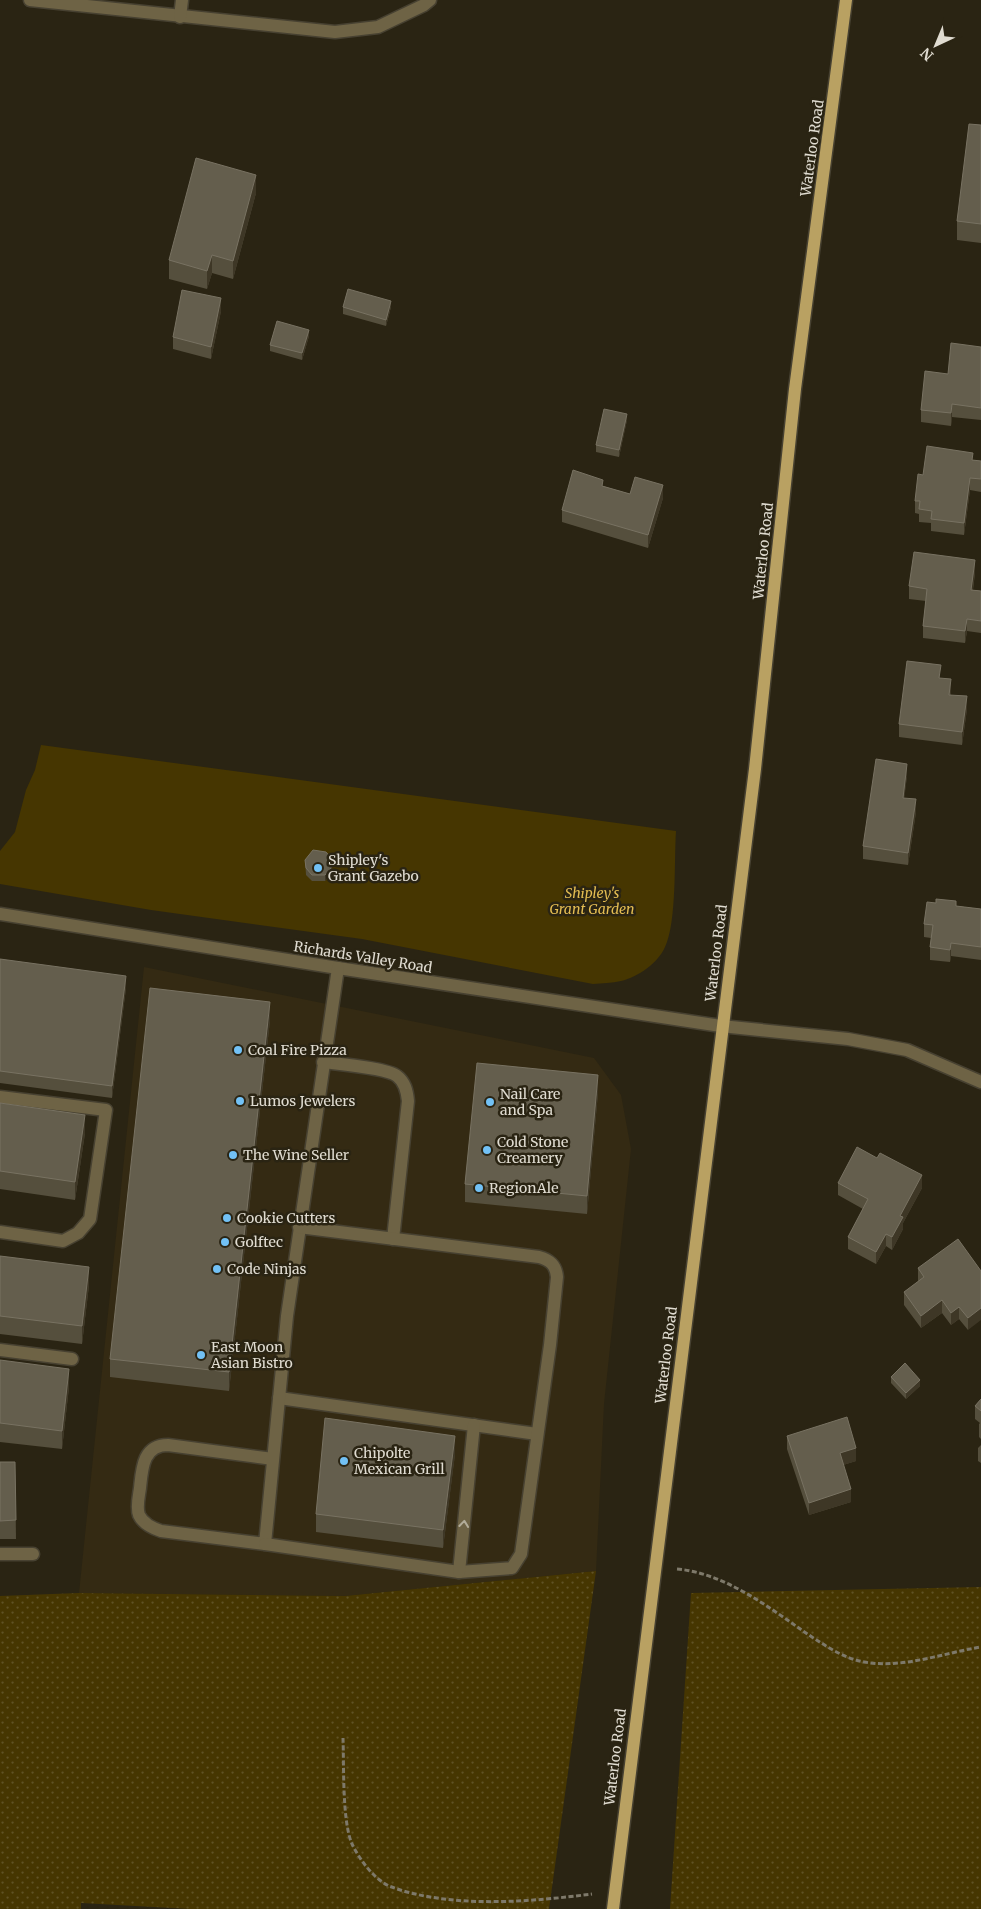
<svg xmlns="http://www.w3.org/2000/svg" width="981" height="1909" viewBox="0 0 981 1909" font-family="Merriweather,serif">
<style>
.built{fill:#342a13}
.grass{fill:url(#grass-dots)}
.garden{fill:#463601}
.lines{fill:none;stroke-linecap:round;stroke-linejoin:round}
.minor-casing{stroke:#474131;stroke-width:15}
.major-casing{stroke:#474131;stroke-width:15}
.path{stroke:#7e796a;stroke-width:3;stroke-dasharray:5 2.5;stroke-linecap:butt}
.minor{stroke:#6e6345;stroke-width:12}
.major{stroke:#b9a162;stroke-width:12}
.wall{fill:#554f3d}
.shaded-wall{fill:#3e3726}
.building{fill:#645e4d;stroke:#787262}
.oneway{stroke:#b2ac99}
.poi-dot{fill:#72c1f5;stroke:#2a2413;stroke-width:2}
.labels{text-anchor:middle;stroke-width:5;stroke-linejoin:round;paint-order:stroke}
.street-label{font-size:14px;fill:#e0dcd1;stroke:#2a2413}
.poi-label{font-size:14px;fill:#e0dcd1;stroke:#2a2413;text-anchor:start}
.park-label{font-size:14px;font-style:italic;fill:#e4bd52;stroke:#2a2413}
</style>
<defs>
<pattern id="grass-dots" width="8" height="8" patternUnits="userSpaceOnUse" patternTransform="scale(1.25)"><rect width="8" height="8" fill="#463601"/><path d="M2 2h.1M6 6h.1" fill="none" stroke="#605225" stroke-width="1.8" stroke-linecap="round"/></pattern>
</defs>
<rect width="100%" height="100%" fill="#2a2413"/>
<path class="built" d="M144,967l450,91 27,37 10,54 -27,255 -8,167 -251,25 -266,-3z"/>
<g class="grass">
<path d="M596,1571l-47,338h-359l-109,-6v6h-81v-313l79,-3 266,3z"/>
<path d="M981,1587v322h-311l21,-316z"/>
</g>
<path class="garden" d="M41,745l635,86c-2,29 1,91 -11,116 -7,16 -27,30 -44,34 -9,2 -19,2 -28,3l-231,-45 -211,-29 -151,-26v-33l15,-19 11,-42 9,-20z"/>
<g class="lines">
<defs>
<g id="minor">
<path d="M30,0l305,32 43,-5 46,-22 6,-5"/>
<path d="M180,17l2,-17"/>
<path d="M0,914l338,54 383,58 127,13 59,11 74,32"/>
<path d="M323,1062c15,2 64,6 74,14 8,6 10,15 11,25l-15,138"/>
<path d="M0,1097l106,13 -16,109 -12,14 -15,8 -63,-9"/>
<path d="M0,1350l72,9"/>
<path d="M279,1398l258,36"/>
<path d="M273,1459l-105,-14c-25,0 -26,23 -28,43 -1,8 -4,19 -1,27 4,9 13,13 22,16l104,13 22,-228 51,-348"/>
<path d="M265,1544l194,28 53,-4 9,-14 29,-209 7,-68c-1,-12 -7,-17 -18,-20l-240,-30"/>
<path d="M0,1554h33"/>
<path d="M459,1572l15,-147"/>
</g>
<path id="major" d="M613,1909l142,-1140 40,-380 51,-389"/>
</defs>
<use href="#minor" class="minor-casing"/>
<use href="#major" class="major-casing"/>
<g class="path">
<path d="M677,1569c46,4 89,36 126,62 18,12 39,27 61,31 39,7 79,-9 117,-15"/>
<path d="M343,1738c1,27 -1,83 9,106 8,16 21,34 37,42 59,23 141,16 203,8"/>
</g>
<use href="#minor" class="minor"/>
<use href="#major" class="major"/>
</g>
<g class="wall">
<path d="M981,125v118l-24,-3v-19z"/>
<path d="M256,193l-23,86 -21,-6 -5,16 -38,-10v-19z"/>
<path d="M343,307h48l-5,19 -43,-12z"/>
<path d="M221,311l-10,48 -38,-10v-12z"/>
<path d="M309,336l-7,24 -32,-9v-6z"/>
<path d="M981,347v73l-29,-3 -1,9 -30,-4v-12l27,-36z"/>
<path d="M627,420l-8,37 -23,-5v-7z"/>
<path d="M973,460l8,1v31l-11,-2 -6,45 -33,-4v-8l-12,-1v-8l-4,-1v-12l8,-26z"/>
<path d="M603,486l27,8 33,4 -15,50 -86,-26v-12z"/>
<path d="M975,573l-2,17 8,1v42l-14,-2 -2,12 -42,-5v-12l3,-25 -17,-2v-13z"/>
<path d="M941,678l10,14v3l16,14 -5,36 -63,-8v-13z"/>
<path d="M907,776l-3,22 12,14 -8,53 -45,-6v-13z"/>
<path d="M305,860l27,5 -1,9 -6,7h-13l-6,-6z"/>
<path d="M956,906l25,3v51l-30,-4 -1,6 -20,-2v-13l1,-9 -7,-1v-13z"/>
<path d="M0,959l126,29 -14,110 -112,-15z"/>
<path d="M270,1020l-41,371 -119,-14v-18z"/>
<path d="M598,1093l-11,121 -122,-12v-18z"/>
<path d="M0,1103l85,30 -10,67 -75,-11z"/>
<path d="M877,1158l45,30 -19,35v6l-11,21 -6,-4 -10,18 -28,-15v-12l15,-28 -25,-14v-12z"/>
<path d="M0,1256l89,29 -7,59 -82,-10z"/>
<path d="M918,1268l63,3 -13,59 -9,-11 -8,6 -9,-12 -21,15 -17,-23v-13l15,-10 -1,-1z"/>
<path d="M0,1360l69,27 -7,62 -62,-7z"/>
<path d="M891,1377l29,9 -14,13 -15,-16z"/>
<path d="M981,1399v40l-2,-2v-13l1,-1 -5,-4v-13z"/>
<path d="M787,1436l69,25 -13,4 8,37 -42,13 -22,-66z"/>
<path d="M981,1445v18l-3,-2v-13z"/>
<path d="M455,1454l-12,94 -127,-16v-18z"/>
<path d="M0,1462h15l1,77h-16z"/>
</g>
<g class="shaded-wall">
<path d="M256,175v18l-23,86v-18z"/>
<path d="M212,255v18l-5,16v-18z"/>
<path d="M221,298v13l-10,48v-12z"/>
<path d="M391,301v6l-5,19v-6z"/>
<path d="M309,330v6l-7,24v-7z"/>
<path d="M952,404v13l-1,9v-13z"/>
<path d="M627,414v6l-8,37v-7z"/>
<path d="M970,478v12l-6,45v-12z"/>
<path d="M663,485v13l-15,50v-13z"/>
<path d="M975,560v13l-4,29v-12z"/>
<path d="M967,619v12l-2,12v-12z"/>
<path d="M951,679v13l-2,15v-12z"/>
<path d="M967,696v13l-5,36v-13z"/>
<path d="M907,764v12l-4,34v-12z"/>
<path d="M916,799v13l-8,53v-12z"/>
<path d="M332,859l-1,15 -6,7v-6z"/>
<path d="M951,943v13l-1,6v-12z"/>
<path d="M126,976v12l-14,110v-12z"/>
<path d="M270,1002v18l-41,371v-19z"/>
<path d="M598,1075v18l-11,121v-18z"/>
<path d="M85,1115v18l-10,67v-18z"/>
<path d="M922,1175v13l-19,35v6l-11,21v-13l8,-21z"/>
<path d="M886,1234v12l-10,18v-12z"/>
<path d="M89,1267v18l-7,59v-18z"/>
<path d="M942,1300v13l-21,15v-12z"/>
<path d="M959,1307v12l-8,6v-12z"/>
<path d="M981,1308v12l-13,10v-12z"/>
<path d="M69,1369v18l-7,62v-18z"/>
<path d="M920,1380v6l-14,13v-6z"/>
<path d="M455,1436v18l-12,94v-18z"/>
<path d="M856,1448v13l-16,5v-13z"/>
<path d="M851,1489v13l-42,13v-12z"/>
</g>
<g class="building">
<path d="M969,124l12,1v99l-24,-3z"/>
<path d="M196,158l60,17 -23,86 -21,-6 -5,16 -38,-11z"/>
<path d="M348,289l43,12 -5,19 -43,-13z"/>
<path d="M182,290l39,8 -10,49 -38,-10z"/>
<path d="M277,321l32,9 -7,23 -32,-8z"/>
<path d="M951,343l30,4v61l-29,-4 -1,9 -30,-3 4,-39 23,3z"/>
<path d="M604,409l23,5 -8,36 -23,-5z"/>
<path d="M927,446l46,7 -1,7 9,1v18l-11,-1 -6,45 -33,-4 1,-8 -13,-2 1,-8h-5l3,-27 5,1z"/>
<path d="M573,470l30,10 -1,6 28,8 5,-17 28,8 -15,50 -86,-25z"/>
<path d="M914,552l61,8 -4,30 10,1v30l-14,-2 -2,12 -42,-5 4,-37 -18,-3z"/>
<path d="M907,661l34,4 -2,13 12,1 -2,16 18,1 -5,36 -63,-8z"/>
<path d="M876,759l31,5 -4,34 13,1 -8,54 -45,-7z"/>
<path d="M313,850l13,2 6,7 -1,9 -6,7h-13l-6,-7 -1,-8z"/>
<path d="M936,899l20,2v5l25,3v38l-30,-4 -1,7 -20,-3 3,-22 -9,-1 3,-22 9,1z"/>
<path d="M0,959l126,17 -14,110 -112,-15z"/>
<path d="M150,988l120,14 -41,370 -119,-13z"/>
<path d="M477,1063l121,12 -11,121 -122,-12z"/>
<path d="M0,1103l85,12 -10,67 -75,-11z"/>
<path d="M857,1147l20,11 3,-5 42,22 -22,41 3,1 -11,20 -6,-3 -10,18 -28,-15 20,-38 -30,-16z"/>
<path d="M958,1239l23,32v37l-13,10 -9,-11 -8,6 -9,-13 -21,16 -17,-24 20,-15 -6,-9z"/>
<path d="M0,1256l89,11 -7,59 -82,-10z"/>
<path d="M0,1360l69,9 -7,62 -62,-8z"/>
<path d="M905,1363l15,17 -14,13 -15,-16z"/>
<path d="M981,1399v12l-6,-5z"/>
<path d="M847,1417l9,31 -16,5 11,36 -42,14 -22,-67z"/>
<path d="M325,1418l130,18 -12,94 -127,-16z"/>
<path d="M0,1462h15l1,58 -16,1z"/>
</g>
<defs><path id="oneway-chevron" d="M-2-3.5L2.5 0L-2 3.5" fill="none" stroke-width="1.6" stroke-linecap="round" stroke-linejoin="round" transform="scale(1.25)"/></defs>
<use class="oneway" href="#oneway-chevron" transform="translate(464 1524) rotate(-84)"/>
<g class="poi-dot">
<circle cx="318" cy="868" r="5"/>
<circle cx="238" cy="1050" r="5"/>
<circle cx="240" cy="1101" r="5"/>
<circle cx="490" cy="1102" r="5"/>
<circle cx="487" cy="1150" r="5"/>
<circle cx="233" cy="1155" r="5"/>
<circle cx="479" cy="1188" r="5"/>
<circle cx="227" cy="1218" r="5"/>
<circle cx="225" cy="1242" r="5"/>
<circle cx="217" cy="1269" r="5"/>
<circle cx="201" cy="1355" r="5"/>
<circle cx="344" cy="1461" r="5"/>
</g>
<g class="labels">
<g class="street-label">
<text transform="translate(812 148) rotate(-82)" y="5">Waterloo Road</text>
<text transform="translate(763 551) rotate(-84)" y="5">Waterloo Road</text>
<text transform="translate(716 953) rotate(-83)" y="5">Waterloo Road</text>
<text transform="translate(363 957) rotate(9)" y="5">Richards Valley Road</text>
<text transform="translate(666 1355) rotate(-83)" y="5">Waterloo Road</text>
<text transform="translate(615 1757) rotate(-83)" y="5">Waterloo Road</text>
</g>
<g class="poi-label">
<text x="328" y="865">Shipley's<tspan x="328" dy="16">Grant Gazebo</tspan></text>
<text x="248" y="1055">Coal Fire Pizza</text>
<text x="500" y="1099">Nail Care<tspan x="500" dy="16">and Spa</tspan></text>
<text x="250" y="1106">Lumos Jewelers</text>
<text x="497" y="1147">Cold Stone<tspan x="497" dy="16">Creamery</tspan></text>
<text x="243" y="1160">The Wine Seller</text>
<text x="489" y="1193">RegionAle</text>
<text x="237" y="1223">Cookie Cutters</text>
<text x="235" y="1247">Golftec</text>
<text x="227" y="1274">Code Ninjas</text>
<text x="211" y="1352">East Moon<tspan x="211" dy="16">Asian Bistro</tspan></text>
<text x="354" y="1458">Chipolte<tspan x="354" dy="16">Mexican Grill</tspan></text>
</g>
<g class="park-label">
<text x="592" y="898">Shipley's<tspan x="592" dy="16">Grant Garden</tspan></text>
</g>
</g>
<g transform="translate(936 45) rotate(224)" stroke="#2a2413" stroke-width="4" paint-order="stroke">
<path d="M0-4L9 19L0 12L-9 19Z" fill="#e0dcd1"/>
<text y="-8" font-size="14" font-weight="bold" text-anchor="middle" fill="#e0dcd1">N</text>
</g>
</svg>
